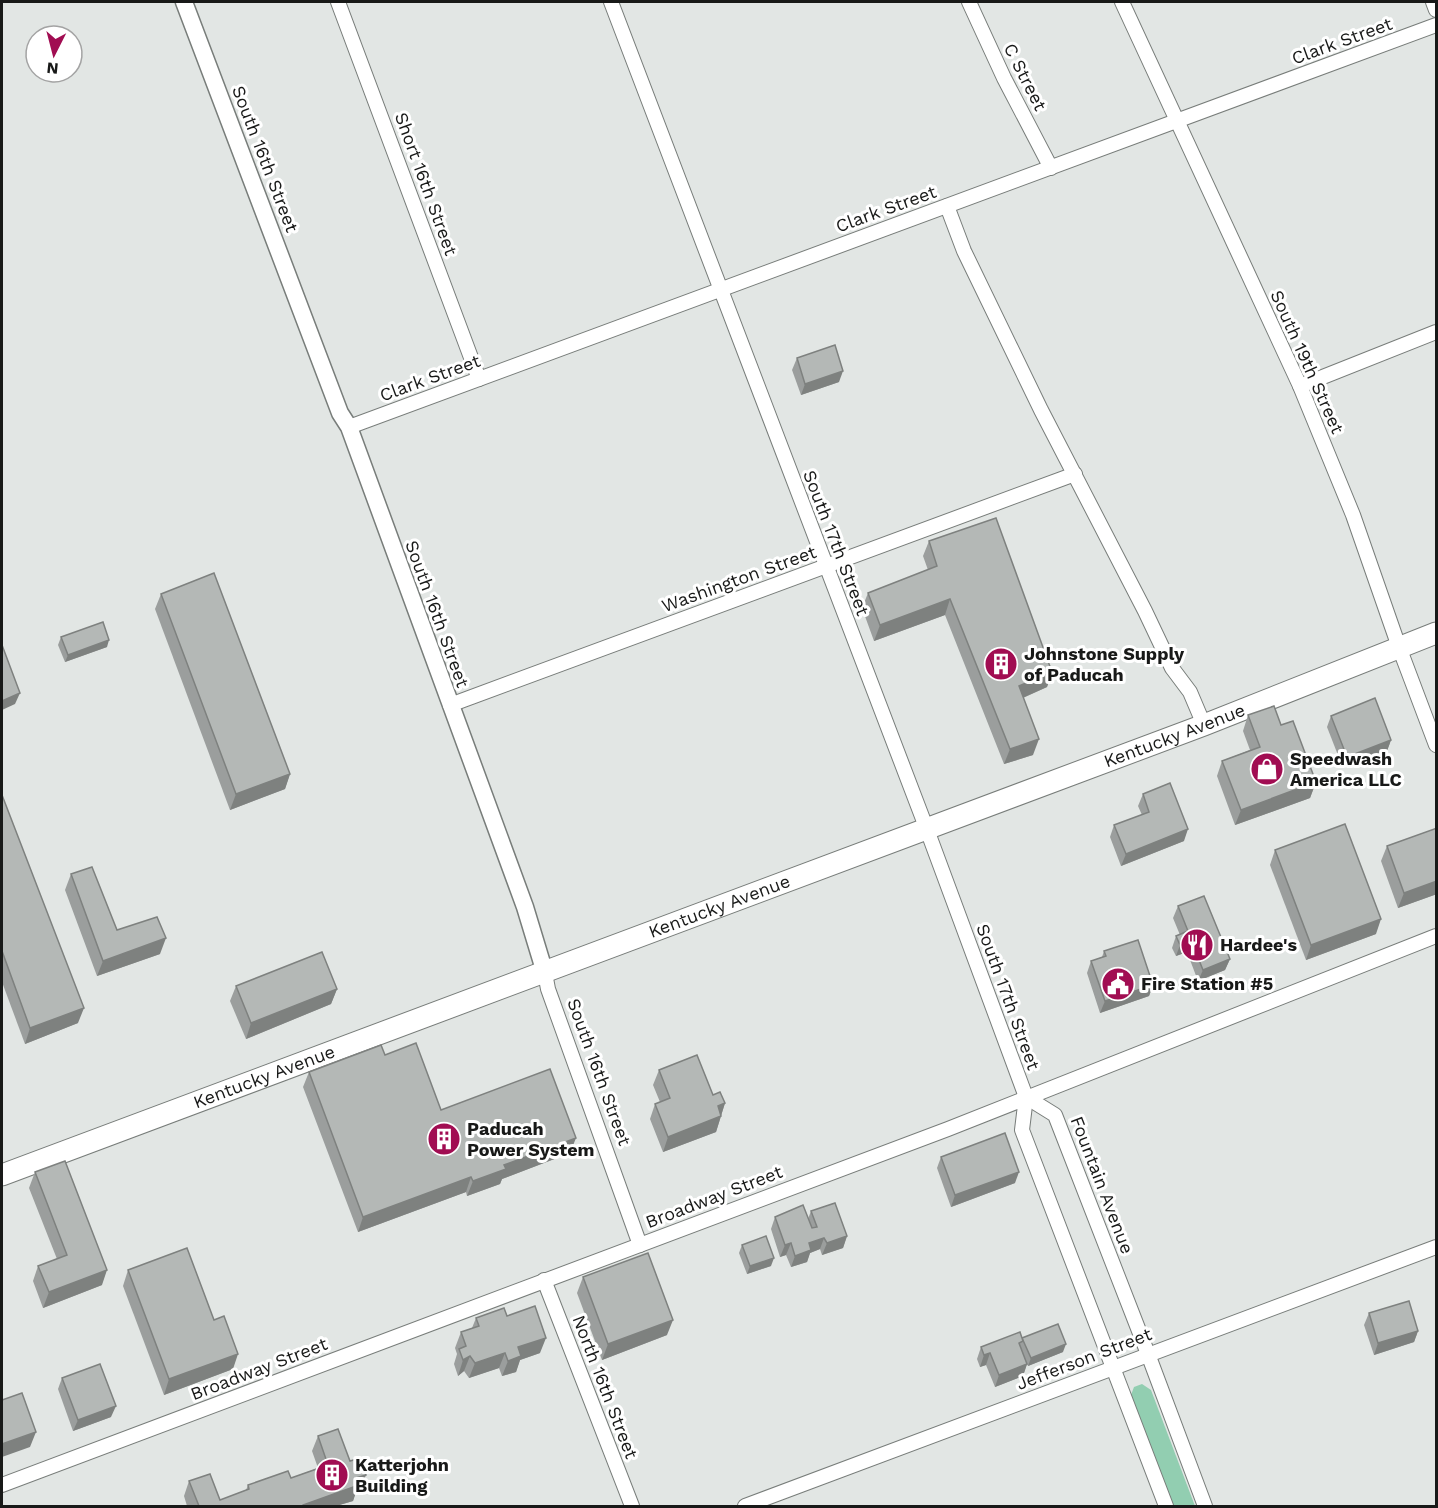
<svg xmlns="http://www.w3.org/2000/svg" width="1438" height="1508" viewBox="0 0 1438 1508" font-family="'Work Sans',sans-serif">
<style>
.green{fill:#92ceb1}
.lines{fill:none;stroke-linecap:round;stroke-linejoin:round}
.minor-casing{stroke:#787d7a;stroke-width:16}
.tertiary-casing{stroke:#787d7a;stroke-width:19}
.primary-casing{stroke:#787d7a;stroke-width:23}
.minor{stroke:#fff;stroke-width:14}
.tertiary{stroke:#fff;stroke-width:16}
.primary{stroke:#fff;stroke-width:21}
.wall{fill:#9b9e9d}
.shaded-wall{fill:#7e817f}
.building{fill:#b4b8b6;stroke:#7e817f;stroke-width:1.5}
.labels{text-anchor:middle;stroke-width:6;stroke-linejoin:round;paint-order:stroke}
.street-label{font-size:18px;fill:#181918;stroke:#fff}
.poi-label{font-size:18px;font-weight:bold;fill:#181918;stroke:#fff;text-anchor:start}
</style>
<rect width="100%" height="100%" fill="#e2e6e4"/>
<path class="green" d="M1142,1384l9,6 44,116h-22l-42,-111 3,-8z"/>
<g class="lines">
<defs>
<g id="minor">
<path d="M338,2l141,377"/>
<path d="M611,2l315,825 100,270 -4,33 144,376"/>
<path d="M969,2l35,76 47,90"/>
<path d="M1122,2l178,384 53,129 46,132 37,98"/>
<path d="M1433,2l3,8"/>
<path d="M947,206l17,45 77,159 104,201 27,57 18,24 14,33"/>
<path d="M1300,386l136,-54"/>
<path d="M349,427l1087,-402"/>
<path d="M450,705l625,-231"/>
<path d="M545,973l3,16 92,256"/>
<path d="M1026,1097l29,18 93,239 57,152"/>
<path d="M544,1280l88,226"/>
<path d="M2,1485l946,-356 488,-193"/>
<path d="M745,1506l691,-259"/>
</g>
<path id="tertiary" d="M184,2l156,411 9,14 176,480 20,66"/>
<g id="primary">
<path id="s1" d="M2,1175l1202,-450 232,-92"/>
</g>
</defs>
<use href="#minor" class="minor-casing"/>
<use href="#tertiary" class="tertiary-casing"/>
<use href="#primary" class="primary-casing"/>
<use href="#minor" class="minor"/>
<use href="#tertiary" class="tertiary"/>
<use href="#primary" class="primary"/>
</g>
<g class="wall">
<path d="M797,358l42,24 -38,13 -9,-25z"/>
<path d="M929,541l123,131 -5,15 -24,11 10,57 -29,9 -59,-149 -71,26 -12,-33 6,-15 60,-23 -5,-14z"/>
<path d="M161,594l129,180 -5,15 -55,21 -75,-201z"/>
<path d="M61,637l46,10 -42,15 -7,-17z"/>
<path d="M1248,715l33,10 35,57 -6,16 -75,27 -18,-49 5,-15 28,-11 -7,-19z"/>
<path d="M1331,716l60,24 -4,11 -44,17 -16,-41z"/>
<path d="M1143,794l41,47 -63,25 -11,-29 4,-12 28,-10 -4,-9z"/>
<path d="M2,795l76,228 -53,21 -23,-62z"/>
<path d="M1437,828v66l-39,14 -17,-47 6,-15z"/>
<path d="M1275,850l101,84 -70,26 -36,-95z"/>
<path d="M71,874l46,56 43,24 -63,22 -32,-86z"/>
<path d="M1178,906l52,53 -5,11 -27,11 -11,-29 -11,4 -4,-8 4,-12 4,-1 -7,-17z"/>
<path d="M1104,951l49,34 -4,11 -49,17 -13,-40 4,-12 11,-4z"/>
<path d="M236,986l101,3 -6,15 -85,35 -16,-38z"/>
<path d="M385,1055l56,55 129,43 -68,26 -2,5 -33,12 -1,-4 -108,40 -55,-145 6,-15z"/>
<path d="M659,1070l54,25 12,8 -9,29 -53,20 -13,-33 5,-15 5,-2 -7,-17z"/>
<path d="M941,1157l74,26 -64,24 -14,-39z"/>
<path d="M35,1172l67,113 -59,23 -10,-27 5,-15 19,-7 -28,-71z"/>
<path d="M811,1211l36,25 -4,12 -21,7 -2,-6 -10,4 -3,9 -16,5 -5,-12 -6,2 -9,-28 4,-12 33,2z"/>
<path d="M742,1245l29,21 -24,8 -8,-21z"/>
<path d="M128,1270l105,99 -69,26 -41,-109z"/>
<path d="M583,1277l84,58 -65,25 -25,-67z"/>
<path d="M1369,1313l49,18 -4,11 -40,13 -10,-30z"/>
<path d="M507,1316l33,37 -20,7 -4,12 -14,4 -3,-8 -30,10 -5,-7 -6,5 -4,-12 3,-10 -2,-6 6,-16 11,-4 4,-10z"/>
<path d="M1022,1338l41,14 -35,14 -1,-2 -4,12 -28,11 -9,-22 -6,2 -3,-8 4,-12z"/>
<path d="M62,1378l49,39 -38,14 -15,-42z"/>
<path d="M318,1436l42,54 -4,2 -3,9 -17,5h-149l-3,-10 5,-15 31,19 26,-10 2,-5 43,-7 27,-10 -6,-17z"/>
</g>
<g class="shaded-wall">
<path d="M843,371l-4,11 -38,13 4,-11z"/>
<path d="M950,599l-5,16 -71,26 6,-16z"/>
<path d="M109,640l-2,7 -42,15 3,-7z"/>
<path d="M1052,672l-5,15 -34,15 6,-16z"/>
<path d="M20,693l-5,11 -13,6v-9z"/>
<path d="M1039,739l-6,16 -29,9 6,-15z"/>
<path d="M1391,740l-4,11 -44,17 4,-11z"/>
<path d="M290,774l-5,15 -55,21 6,-16z"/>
<path d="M1316,782l-6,16 -75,27 6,-15z"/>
<path d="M1188,829l-4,12 -63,25 5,-12z"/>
<path d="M1437,881v13l-39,14 6,-15z"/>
<path d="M1381,919l-5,15 -70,26 5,-15z"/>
<path d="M166,938l-6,16 -63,22 6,-15z"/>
<path d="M1191,940l-4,12 -11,4 4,-11z"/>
<path d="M1230,959l-5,11 -27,11 5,-11z"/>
<path d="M1153,985l-4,11 -49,17 5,-12z"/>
<path d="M337,989l-6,15 -85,35 5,-16z"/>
<path d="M84,1008l-6,15 -53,21 5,-16z"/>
<path d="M725,1103l-9,29 -53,20 5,-15 50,-31z"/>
<path d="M576,1138l-6,15 -68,26 -2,5 -33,12 6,-15 31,-16z"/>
<path d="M1019,1172l-4,11 -64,24 4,-12z"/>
<path d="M471,1177l-5,15 -108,40 5,-15z"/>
<path d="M847,1236l-4,12 -21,7 5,-12z"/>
<path d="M824,1238l-4,11 -10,4 -3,9 -16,5 4,-11 14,-13z"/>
<path d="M791,1243l-5,12 -6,2 5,-12z"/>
<path d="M774,1258l-3,8 -24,8 3,-8z"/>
<path d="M107,1270l-5,15 -59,23 6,-16z"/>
<path d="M673,1320l-6,15 -65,25 6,-16z"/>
<path d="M1418,1331l-4,11 -40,13 4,-12z"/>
<path d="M546,1338l-6,15 -20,7 -4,12 -14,4 6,-15 10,-14z"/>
<path d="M1066,1344l-3,8 -35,14 3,-8z"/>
<path d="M505,1353l-6,15 -30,10 6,-15z"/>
<path d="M990,1353l-4,12 -6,2 4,-12z"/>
<path d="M238,1354l-5,15 -69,26 5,-16z"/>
<path d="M470,1356l-6,15 -6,5 5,-16z"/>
<path d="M1027,1364l-4,12 -28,11 4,-12z"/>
<path d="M116,1406l-5,11 -38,14 5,-11z"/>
<path d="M36,1432l-6,15 -28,10v-13z"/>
<path d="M366,1475l-6,15 -4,2 -3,9 -17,5h-34l1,-1 53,-27z"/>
</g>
<g class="building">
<path d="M835,345l8,26 -38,13 -8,-26z"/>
<path d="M996,518l56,154 -33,14 20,53 -29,10 -60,-150 -70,26 -12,-32 69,-27 -8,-25z"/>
<path d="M214,573l76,201 -54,20 -75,-200z"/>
<path d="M103,622l6,18 -41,15 -7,-18z"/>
<path d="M2,645l18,48 -18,8z"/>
<path d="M1375,698l16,42 -44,17 -16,-41z"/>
<path d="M1274,706l7,19 12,-4 23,61 -75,28 -19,-49 38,-14 -12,-32z"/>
<path d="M1170,783l18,46 -62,25 -12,-29 35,-13 -6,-18z"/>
<path d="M2,795l82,213 -54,20 -28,-77z"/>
<path d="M1345,824l36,95 -70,26 -36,-95z"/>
<path d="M1437,828v53l-33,12 -17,-47z"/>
<path d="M92,867l25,63 40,-13 9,21 -63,23 -32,-87z"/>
<path d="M1204,896l26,63 -27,11 -12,-30 -11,5 -4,-9 12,-5 -10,-25z"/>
<path d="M1138,940l15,45 -48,16 -14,-40 15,-5 -2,-5z"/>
<path d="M322,952l15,37 -86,34 -15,-37z"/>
<path d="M416,1043l25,67 109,-41 26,69 -72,27 2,4 -33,12 -2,-4 -108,40 -54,-145 72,-27 4,10z"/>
<path d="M697,1055l16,40 7,-3 5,11 -7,3 3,10 -53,21 -13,-33 15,-6 -11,-28z"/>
<path d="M1005,1133l14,39 -64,23 -14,-38z"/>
<path d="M65,1161l42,109 -58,22 -11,-26 29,-11 -32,-83z"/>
<path d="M835,1203l12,33 -20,7 -3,-5 -15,5 2,7 -16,6 -4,-13 -6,2 -10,-28 28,-12 9,23 5,-1 -6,-16z"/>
<path d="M766,1236l8,22 -24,8 -8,-21z"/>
<path d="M187,1248l27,72 10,-4 14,38 -69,25 -41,-109z"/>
<path d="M648,1253l25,67 -65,24 -25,-67z"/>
<path d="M1409,1301l9,30 -40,12 -9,-30z"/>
<path d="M535,1306l11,32 -28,9 3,9 -13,5 -3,-8 -30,10 -5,-7 -7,4 -4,-11 7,-3 -5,-14 18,-6 -3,-8 28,-10 3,8z"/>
<path d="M1058,1324l8,20 -35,14 -9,-20z"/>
<path d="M1020,1332l3,9 -4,2 8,21 -28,11 -9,-22 -6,2 -3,-8z"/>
<path d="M100,1364l16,42 -38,14 -16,-42z"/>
<path d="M22,1393l14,39 -34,12v-44z"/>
<path d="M338,1429l12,32 10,-3 6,17 -10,3 3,7 -56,20v1h-104l-10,-25 21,-7 10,26 29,-11 -1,-4 40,-14 3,7 37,-13 -10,-29z"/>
</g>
<defs>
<symbol id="building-disc" viewBox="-11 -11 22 22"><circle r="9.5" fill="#a10d52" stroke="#fff"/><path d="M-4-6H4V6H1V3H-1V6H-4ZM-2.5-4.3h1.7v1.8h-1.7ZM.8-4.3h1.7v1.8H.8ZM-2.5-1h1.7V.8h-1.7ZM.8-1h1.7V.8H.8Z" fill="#fff"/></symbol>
<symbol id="shop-disc" viewBox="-11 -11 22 22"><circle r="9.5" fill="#a10d52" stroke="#fff"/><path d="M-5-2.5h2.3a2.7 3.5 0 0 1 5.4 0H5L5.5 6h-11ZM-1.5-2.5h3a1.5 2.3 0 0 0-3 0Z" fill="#fff"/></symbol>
<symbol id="restaurant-disc" viewBox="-11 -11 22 22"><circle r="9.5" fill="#a10d52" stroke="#fff"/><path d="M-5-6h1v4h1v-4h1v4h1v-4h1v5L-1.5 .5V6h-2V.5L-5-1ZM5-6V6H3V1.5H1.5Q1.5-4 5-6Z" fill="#fff"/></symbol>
<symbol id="civic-disc" viewBox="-11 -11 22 22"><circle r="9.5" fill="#a10d52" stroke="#fff"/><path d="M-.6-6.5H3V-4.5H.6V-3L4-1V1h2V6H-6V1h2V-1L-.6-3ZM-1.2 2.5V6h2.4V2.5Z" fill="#fff"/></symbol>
</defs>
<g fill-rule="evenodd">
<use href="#building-disc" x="982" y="645" width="38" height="38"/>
<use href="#shop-disc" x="1248" y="750" width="38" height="38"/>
<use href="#restaurant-disc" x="1178" y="926" width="38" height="38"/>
<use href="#civic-disc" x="1099" y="965" width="38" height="38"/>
<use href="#building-disc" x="425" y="1120" width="38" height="38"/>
<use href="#building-disc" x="313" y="1456" width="38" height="38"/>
</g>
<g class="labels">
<g class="street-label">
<text transform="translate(1342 41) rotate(-20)" y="6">Clark Street</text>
<text transform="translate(1025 77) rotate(63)" y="6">C Street</text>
<text transform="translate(265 159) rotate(69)" y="6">South 16th Street</text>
<text transform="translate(426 184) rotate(70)" y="6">Short 16th Street</text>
<text transform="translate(886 209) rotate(-20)" y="6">Clark Street</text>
<text transform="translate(1307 362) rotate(66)" y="6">South 19th Street</text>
<text transform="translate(430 378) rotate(-20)" y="6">Clark Street</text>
<text transform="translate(836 543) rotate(69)" y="6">South 17th Street</text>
<text transform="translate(739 579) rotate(-20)" y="6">Washington Street</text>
<text transform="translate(437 614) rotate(70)" y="6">South 16th Street</text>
<text dy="6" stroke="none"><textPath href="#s1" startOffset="1252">Kentucky Avenue</textPath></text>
<text dy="6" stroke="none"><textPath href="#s1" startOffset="766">Kentucky Avenue</textPath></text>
<text transform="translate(1008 997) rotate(70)" y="6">South 17th Street</text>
<text transform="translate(599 1072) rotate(70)" y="6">South 16th Street</text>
<text dy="6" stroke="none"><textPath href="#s1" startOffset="280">Kentucky Avenue</textPath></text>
<text transform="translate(1102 1185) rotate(69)" y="6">Fountain Avenue</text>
<text transform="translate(714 1197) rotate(-21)" y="6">Broadway Street</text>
<text transform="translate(1084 1359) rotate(-21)" y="6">Jefferson Street</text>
<text transform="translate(259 1369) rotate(-21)" y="6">Broadway Street</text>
<text transform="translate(605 1387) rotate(69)" y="6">North 16th Street</text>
</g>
<g class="poi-label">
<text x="1024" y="660">Johnstone Supply<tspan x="1024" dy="21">of Paducah</tspan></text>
<text x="1290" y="765">Speedwash<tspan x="1290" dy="21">America LLC</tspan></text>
<text x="1220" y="951">Hardee's</text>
<text x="1141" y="990">Fire Station #5</text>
<text x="467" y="1135">Paducah<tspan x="467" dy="21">Power System</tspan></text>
<text x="355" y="1471">Katterjohn<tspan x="355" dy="21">Building</tspan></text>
</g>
</g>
<rect width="1438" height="1508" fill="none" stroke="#181918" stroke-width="6"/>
<g transform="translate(54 54) rotate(186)"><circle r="28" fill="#ffffff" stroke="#a3a3a3" stroke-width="1.5"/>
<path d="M0-4.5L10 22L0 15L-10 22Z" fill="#a10d52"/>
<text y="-9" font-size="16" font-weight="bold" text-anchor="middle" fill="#181918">N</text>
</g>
</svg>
